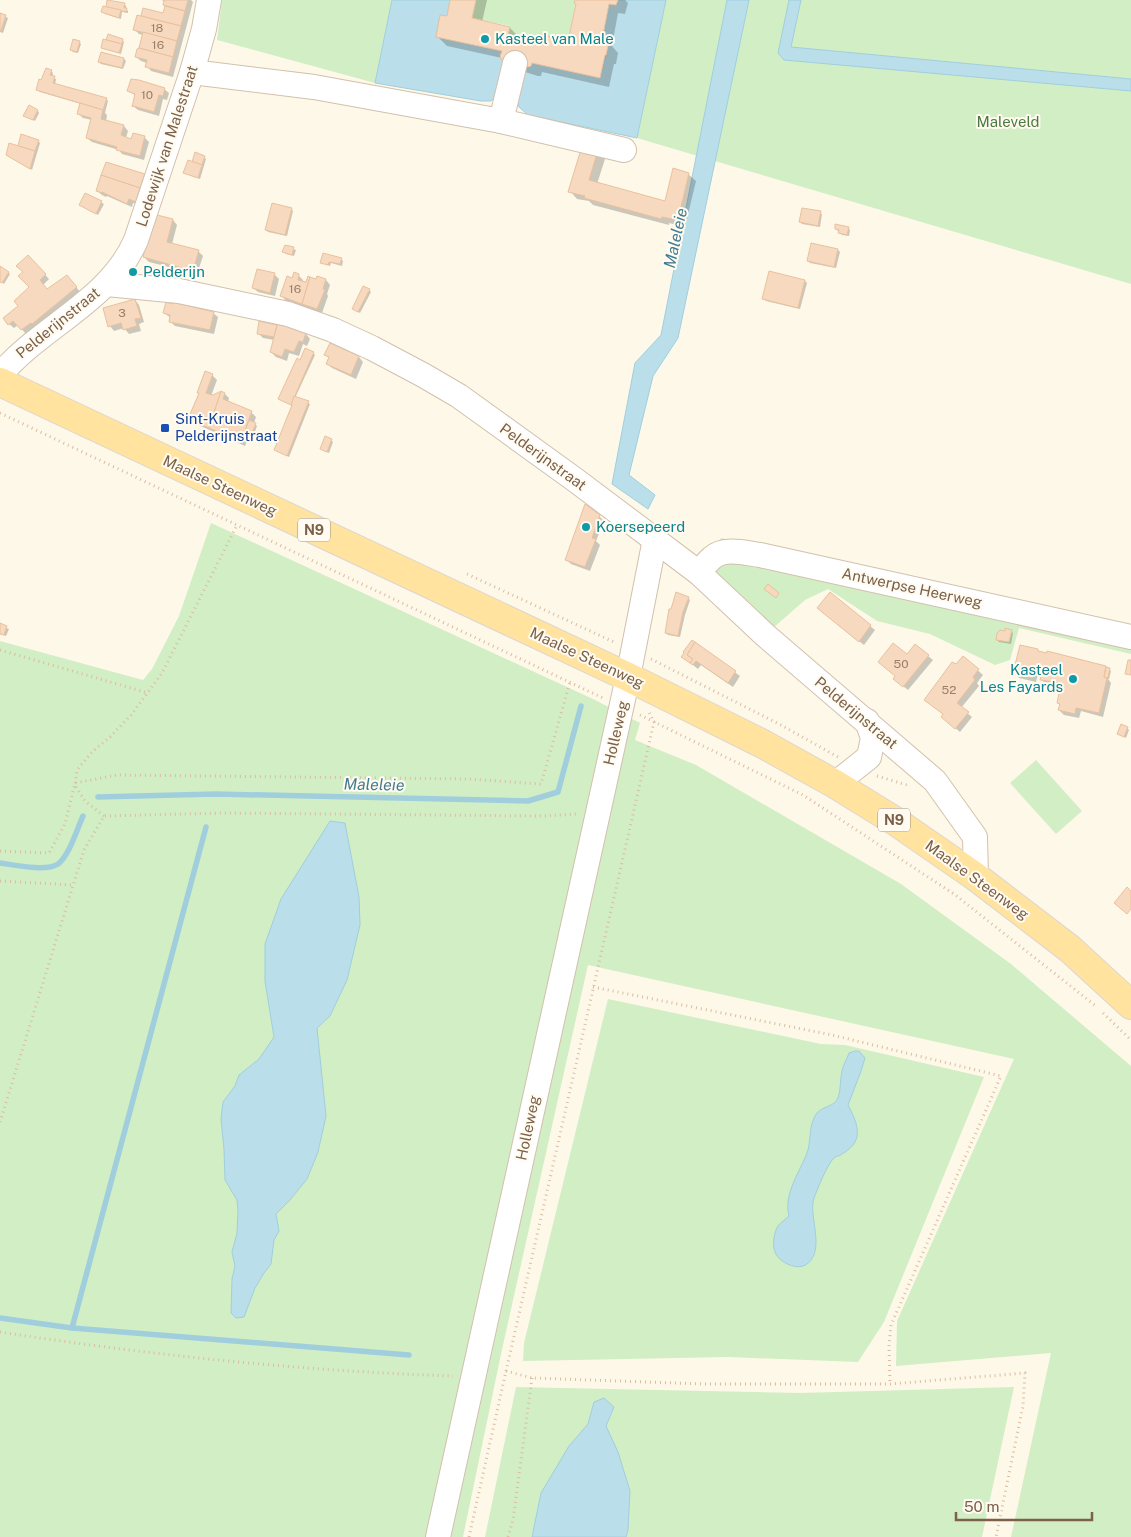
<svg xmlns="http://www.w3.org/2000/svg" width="1131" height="1537" viewBox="0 0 1131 1537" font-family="'Public Sans',sans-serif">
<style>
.green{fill:#d2eec5}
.water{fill:#bbdfea;stroke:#a0cedd}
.shadow{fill:#0003}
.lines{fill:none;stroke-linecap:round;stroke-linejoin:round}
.stream{stroke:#a0cedd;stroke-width:5.5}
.building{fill:#f6d9be;stroke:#eac19d}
.minor-casing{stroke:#d2c0ad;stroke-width:26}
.major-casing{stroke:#ddd6d0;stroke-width:30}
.path{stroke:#dbbca1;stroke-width:3;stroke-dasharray:1 4;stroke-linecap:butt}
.minor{stroke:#fff;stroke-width:24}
.major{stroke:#ffe39f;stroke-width:28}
.culture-dot{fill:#0f9aa8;stroke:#fffbf1;stroke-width:2}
.transit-dot{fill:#1a4fb4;stroke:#fffbf1;stroke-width:2}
.labels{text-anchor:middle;stroke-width:4;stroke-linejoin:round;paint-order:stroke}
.number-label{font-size:12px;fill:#9a7e67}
.shield{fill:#fffbf1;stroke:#a38e7c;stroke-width:1}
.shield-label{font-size:14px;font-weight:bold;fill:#7b604a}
.culture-label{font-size:15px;fill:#0d838f;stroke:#fffbf1;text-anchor:start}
.park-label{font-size:15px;fill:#4b7b3e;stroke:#fffbf1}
.street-label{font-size:15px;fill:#7b604a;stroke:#fffbf1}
.transit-label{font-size:15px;fill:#164399;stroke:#fffbf1;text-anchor:start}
.water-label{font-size:16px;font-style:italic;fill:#417c90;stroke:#fffbf1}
</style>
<rect width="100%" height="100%" fill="#fef8e9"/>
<g class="green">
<path d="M222,0h170l-17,83 -158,-43z"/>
<path d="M476,0h99l-1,3 2,1 -8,37 -29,-7 -2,6 -4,-3 -4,3 -21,-5 2,-9 -38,-8z"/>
<path d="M666,0h465v284l-494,-146z"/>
<path d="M211,523l382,176 47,24 -5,17 61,25 205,119 110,80 120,102v471h-120l40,-184 -155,13 1,-45 117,-262 -426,-94 -87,389 -38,183h-463v-896l143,39 9,-11 27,-53z"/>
<path d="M721,538l410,87v29l-112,-26 -9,32 -15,5 -65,-31 -53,-13 -49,-32 -23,11 -40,35 -66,-62z"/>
<path d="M1036,760l46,51 -26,23 -46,-51z"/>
<path d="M608,999l213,45 24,1 139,32 -100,245 -26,40 -130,-5 -205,4 1,-18z"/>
<path d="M516,1387l284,6 214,-6 -32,150h-497z"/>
</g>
<g class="water">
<path d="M392,0h58l-3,16 -7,-1 -4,22 66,14 -2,5 1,3 27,8 3,-1 1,-3 68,15 9,-36 -7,-2 7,-36 7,1 2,-5h48l-29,138 -109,-23 -9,-8 -5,-13 -13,-3 -10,10h-10l-106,-18z"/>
<path d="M727,0h22l-71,338 -25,38 -24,99 26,20 -7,14 -36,-25 23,-121 26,-28z"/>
<path d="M789,0h12l-10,47 340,32v12l-347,-31 -6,-7z"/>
<path d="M330,821l15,2 14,74 1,28 -13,55 -17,36 -13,12 9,88 -8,36 -11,27 -17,21 -14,14 3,17 -5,9 -3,24 -7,9 -9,15 -11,29 -8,1 -5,-5 1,-34 3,-13 -3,-14 5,-19 1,-22 -1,-11 -12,-20 -1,-31 -3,-30 2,-17 12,-16 4,-11 20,-16 15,-22 -9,-56v-37l16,-45z"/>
<path d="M855,1051h4l6,7 -4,13 -13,34c10,19 17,36 -6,49 -2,2 -5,2 -7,3 -8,7 -17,31 -21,41 -6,18 12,52 -7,66 -9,7 -28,-1 -32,-12 -3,-7 -1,-20 3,-26 3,-4 8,-7 11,-10 -6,-23 12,-45 19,-66 3,-12 1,-27 9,-37 6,-7 17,-6 21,-15 3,-8 2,-19 4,-27 1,-6 5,-12 7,-18z"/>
<path d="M604,1398l10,9 -8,19 12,26 12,39 -2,39 -2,7h-94l9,-44 28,-47 19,-22 6,-22z"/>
</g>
<g class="shadow">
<path d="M161,0h30l2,2 -20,75 -22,-6 -4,-5v-3l-6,-2 -5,-4 7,-22 -4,-1 -4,-4 29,-16 2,-7 -2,-2 1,-4z"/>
<path d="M452,0h35l-5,22 28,6 9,9v2l19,3h31l8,-37 -1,-5h49l3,3 -3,11 -7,-1 -6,33 6,7 -2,11h-2l-5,23 -67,-15 -1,4h-3l-26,-8 -10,-10 -55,-12 -10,-10 11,-19z"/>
<path d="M124,4l2,2v3l2,2v2l-6,-1 -1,7 -16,-5 -2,-2z"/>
<path d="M0,14l8,4 -5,15 -3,-1z"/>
<path d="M122,40l2,2 -3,12 -17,-5 -2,-2z"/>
<path d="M79,42l2,2 -3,9 -5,-1 -2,-2z"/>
<path d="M124,59l2,2 -3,8 -22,-5 -2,-2z"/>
<path d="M51,71l2,2 -1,4 4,2 -1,6 51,14 2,2 -3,12 2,2 -1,7 18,4 4,5 -2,7 6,2 2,-6 11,4 4,4 -5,18 -22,-6 -3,-4 -27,-8 -5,-4 5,-18 -9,-2 -5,-5 3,-9 -41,-12 -2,-2 4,-8z"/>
<path d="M164,89l5,4 -2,7 -4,-1 -4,17 -21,-6 -5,-4 3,-10 -7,-5z"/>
<path d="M38,111l1,2 -4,8 -8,-4z"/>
<path d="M38,141l2,2 -8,27 -23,-14z"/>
<path d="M597,151l8,8 -8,25 69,19 22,-29 8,7 -11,46 -16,-4v2l-76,-20 -4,-4 -12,-2 -7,-8z"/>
<path d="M204,157l2,2 -6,20 -15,-6 8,-10z"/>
<path d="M144,175l4,5 -8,25 -7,-2 -1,4 -25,-11 -1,1 -4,-2 -5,-4z"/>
<path d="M86,194l18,10 -6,11 -17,-10z"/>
<path d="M291,209l2,2 -6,25 -19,-4 -2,-2z"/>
<path d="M820,213l2,1 -2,13 -18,-3 -2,-2z"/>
<path d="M154,215l19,5 4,5 -5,19 26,7 5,5 -6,18 -48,-12 -5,-5z"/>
<path d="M848,228l2,2 -1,6 -7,-1 -6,-6z"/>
<path d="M285,246l11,4 -2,6 -8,-2 -2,-2z"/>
<path d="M838,250l2,2 -4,16 -26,-5 -2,-2z"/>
<path d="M28,256l21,23 -6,6 5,5 23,-9 10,12 -55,41 -8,-9 -4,3 -5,-4 21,-37z"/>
<path d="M341,259l2,2 -1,5 -11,-3 -1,3 -8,-3z"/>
<path d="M0,268l10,6 -6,10 -4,-3z"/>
<path d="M274,274l5,5 -4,17 -17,-4 -5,-4z"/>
<path d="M299,276l4,4v3l23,-3 4,5 -3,9 1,2 -6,17 -36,-12 -4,-5 11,-16z"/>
<path d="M805,281l2,2 -7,26 -34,-8 -2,-2z"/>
<path d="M369,290l2,2 -11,21 -4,-2z"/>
<path d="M135,300l4,5 5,17 -5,2 2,7 -12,3 -5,-6 -10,3 -4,-5z"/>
<path d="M164,313h49l5,4 -4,17 -39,-8 -5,-5 1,-3z"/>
<path d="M260,323l18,3v-2l28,10 4,5 -3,7 -4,-2 -4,12 -10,-3 -2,8 -11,-4 -5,-5 3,-12 -11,-2 -5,-5z"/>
<path d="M330,344l29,13 4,5 -7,17 -24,-11 -4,-4 2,-5 -4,-4z"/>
<path d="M313,353l2,2 -20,43 15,6 -21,53 -13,-7 17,-44 -13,-7 21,-38z"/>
<path d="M212,375l5,5 -6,16 8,-3 6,1 4,4 -1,4 23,10 5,5 -2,6 3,3 -4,11 -4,-1 -4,10 -51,-23 -4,-5z"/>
<path d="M331,440l2,2 -4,11 -5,-2 -2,-2z"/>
<path d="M599,516l5,5 -8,20 4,4 -10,26 -19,-7 -5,-5z"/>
<path d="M688,598l2,2 -5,15 -5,22 -12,-2 -2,-2 6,-22z"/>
<path d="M823,612l47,14 5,4 -11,15z"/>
<path d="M0,625l9,4 -3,7 -6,-2z"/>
<path d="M1011,631l2,2 -2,11 -12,-2 -2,-2z"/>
<path d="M692,641l48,35 -7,11 -32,-22 -3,4 -5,-4z"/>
<path d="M1037,650l3,2 66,15 5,4 -2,8h-1l3,4 -8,34 -22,-6 -2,7 -15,-3 -5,-5 1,-5 -2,-2 4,-17 -16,-2 -5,-5 1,-4 -4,-1 -2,8 -17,-4 -4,-5z"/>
<path d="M907,656h21l5,4 -25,30 -9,-7 -2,-7z"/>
<path d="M963,657l20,18 -6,8 2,3 -18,22 11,9 -12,15 -13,-11 -3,-6 -14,-11z"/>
<path d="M1127,728l2,2 -3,8 -7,-4z"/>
</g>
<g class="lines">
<g class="stream">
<path d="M98,797l118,-3 312,7 30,-9 23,-86"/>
<path d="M0,863c14,2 46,9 58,1 11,-8 19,-35 25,-48"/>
<path d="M0,1318l72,10 337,27"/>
<path d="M72,1328l134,-501"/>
</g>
</g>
<g class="building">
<path d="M107,0l18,3 -1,5h3l-1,4 -20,-5z"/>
<path d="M164,0h24l-3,11 -22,-6z"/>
<path d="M450,0h26l-4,18 38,9 -2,8 21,5 4,-3 4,3 2,-6 29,7 8,-37 -2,-1 1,-3h43l-2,5 -7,-1 -7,36 7,2 -3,13h-1l-5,23 -68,-15 -1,3 -3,1 -27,-8 -1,-3 2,-5 -66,-14 4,-22 7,1z"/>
<path d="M103,6l18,4 -2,8 -18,-6z"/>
<path d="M165,6l20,5 -4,15 -40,-10 2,-8 20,5z"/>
<path d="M0,13l6,2 -5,16h-1z"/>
<path d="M137,15l44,11 -4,15 -44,-11z"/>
<path d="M143,32l34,9 -4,16 -34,-9z"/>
<path d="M108,34l15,5 -1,5 -16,-4z"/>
<path d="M73,39l7,2 -3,11 -7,-2z"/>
<path d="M103,39l19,5 -3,9 -18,-5z"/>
<path d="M139,48l34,9 -4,16 -24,-6 2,-7 -12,-3 2,-8z"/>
<path d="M101,52l23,6 -2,10 -24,-6z"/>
<path d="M46,68l6,2 -2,5 5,1 -2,7 54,15 -4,12 -67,-20 3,-11 2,1z"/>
<path d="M131,79l8,1 26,8 -2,8 -4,-1 -5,17 -21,-6 -1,1 3,-13 -8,-3z"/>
<path d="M80,103l23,7 -2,9 23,6 -3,10 10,4 2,-6 12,3 -5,20 -24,-6 1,-3 -31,-9 5,-20 -14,-4z"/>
<path d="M29,105l9,5 -5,10 -10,-4z"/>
<path d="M21,134l18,6 -4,11 -17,-5z"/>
<path d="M9,143l26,8 -5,18 -24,-14z"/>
<path d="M582,146l16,4 -9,30 76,21 8,-33 16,5 -11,47 -16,-3 -1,2 -77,-21 1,-2 -17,-4z"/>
<path d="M195,152l10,4 -3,9 -10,-3z"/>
<path d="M188,160l14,5 -4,13 -15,-5z"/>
<path d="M106,162l39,12 -5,14 -39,-13z"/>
<path d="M101,175l39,13 -4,14 -7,-3 -2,5 -25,-12v1l-6,-2z"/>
<path d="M85,193l17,8 -6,13 -17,-9z"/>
<path d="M272,203l20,5 -7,27 -20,-5z"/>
<path d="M802,208l19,3 -3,15 -19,-4z"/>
<path d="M153,214l20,5 -6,23 32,8 -6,21 -50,-14z"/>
<path d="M835,224l14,3 -2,8 -9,-2 1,-3 -4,-1z"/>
<path d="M811,243l27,6 -4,18 -27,-6z"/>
<path d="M285,245l9,2 -2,8 -10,-3z"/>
<path d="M323,253l19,5 -2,6 -11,-2 -1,3 -8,-2z"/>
<path d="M28,255l18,19 -6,6 7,9 20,-14 10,12 -45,37 -1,-1 -10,7 -8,-9 -5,4 -5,-7 15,-12 -4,-5 15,-14 -11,-11 5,-4 -7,-6z"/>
<path d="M0,266l9,6 -7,11 -2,-1z"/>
<path d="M257,269l18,4 -5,20 -18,-5z"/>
<path d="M769,271l36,9 -7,28 -36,-9z"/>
<path d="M294,272l5,2 -1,6 8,2 2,-6 2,1 -8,27 -22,-8 7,-20 5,2z"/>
<path d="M317,276l9,3 -3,10 2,1 -8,19 -15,-5 8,-27 6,2z"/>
<path d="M363,286l7,3 -12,23 -6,-3z"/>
<path d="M135,299l6,19 -6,1 2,7 -14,4 -2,-7 -13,4 -5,-19z"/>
<path d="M166,302l7,2v-2l41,10 -4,18 -41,-8 1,-7 -7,-2z"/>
<path d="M259,321l18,4 -3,12 -17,-3z"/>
<path d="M278,322l28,11 -3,9 -4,-1 -5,11 -9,-3 -3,8 -12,-5z"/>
<path d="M330,343l29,13 -8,19 -25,-11 3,-7 -5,-2z"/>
<path d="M305,348l9,4 -23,53 -13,-6 19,-41 3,2z"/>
<path d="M205,371l8,3 -7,19 7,2 6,-3h2l-12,36 -21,-9 11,-26h-2z"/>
<path d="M221,391l4,2 -2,6 29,12 -11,31 -32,-14z"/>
<path d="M294,396l15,5 -22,55 -13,-6 18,-45h-1z"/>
<path d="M249,420l7,3 -5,13 -7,-2z"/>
<path d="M325,436l7,3 -5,13 -7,-3z"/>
<path d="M585,504l15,11 -8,23 4,1 -11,28 -20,-7z"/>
<path d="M768,584l11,9 -3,5 -12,-9z"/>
<path d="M676,592l13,5 -6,15 -5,24 -13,-3 4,-24h2z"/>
<path d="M830,592l41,33 -12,17 -42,-34z"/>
<path d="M0,623l7,3 -3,9 -4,-1z"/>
<path d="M1005,628l7,2 -3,12 -13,-2 1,-7 3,-3 5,1z"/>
<path d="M692,640l3,2 -8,13 6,4 -3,4 -9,-6 3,-4 -1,-1z"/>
<path d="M695,642l41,29 -8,12 -32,-22 -3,4 -3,-2 3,-4 -6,-4z"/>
<path d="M893,643l14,11 8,-10 14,11 -26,32 -10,-8 2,-3 -17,-14z"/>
<path d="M1020,645l18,4v2l9,2v-2l59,15 -2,11 3,1 -8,35 -23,-5 -1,6 -17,-4 2,-6 -3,-1 4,-20 -21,-3 2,-8 -8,-2 -2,8 -19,-5z"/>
<path d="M963,656l16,13 -6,8 2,3 -18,23 12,9 -14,17 -14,-12 2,-3 -19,-14 28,-38 4,2z"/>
<path d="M1128,660h3v15l-6,-1z"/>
<path d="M1106,667l4,1 -2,10 -4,-1z"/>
<path d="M1121,724l7,3 -4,10 -7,-3z"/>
<path d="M1127,887l4,4v18l-4,5 -13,-11z"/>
</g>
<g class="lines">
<defs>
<g id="minor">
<path d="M192,72l122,15 187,34 123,29"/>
<path d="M501,121l14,-58"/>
<path d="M107,284l72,7 109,23 45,16 39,18 51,27 36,21 115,83 125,94 66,62 170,146 40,56 1,40"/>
<path d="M0,375c41,-49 110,-74 136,-135l56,-168 12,-43 5,-29"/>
<path d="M699,573c4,-5 8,-11 13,-15 12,-11 33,-5 48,-3l371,82"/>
<path d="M835,784l34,-27 4,-19 -6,-17"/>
<path d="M438,1537l190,-860 27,-138"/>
</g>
<path id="major" d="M0,382l628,295 135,67 72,40 60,37 81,56 94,72 61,56"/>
</defs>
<use href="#minor" class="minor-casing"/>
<use href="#major" class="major-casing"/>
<g class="path">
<path d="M0,413l603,285"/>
<path d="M467,574l149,69"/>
<path d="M0,650l148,43"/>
<path d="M651,659l130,66 57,32"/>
<path d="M640,715l163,80 151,99 143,113"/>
<path d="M877,776l30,9"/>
<path d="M104,816l-19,-15 -10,-16 2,-15 15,-18 18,-15 21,-22 31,-42 75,-148"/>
<path d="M0,851l49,2 16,-29 10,-41 43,-8 350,4 73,5 29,-102"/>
<path d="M0,881l72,4"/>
<path d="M593,987l239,48 169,41 -110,249 -2,21 1,38"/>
<path d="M1103,1013l28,27"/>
<path d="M0,1122l84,-272 20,-34 118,-3 321,3 33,-2"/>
<path d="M0,1332c150,23 301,39 453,44"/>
<path d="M506,1371l26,7 172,6h186l135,-11 -2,33 -27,131"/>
<path d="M469,1537l37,-166 148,-649 -5,-10"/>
<path d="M508,1537l5,-17 19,-142"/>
</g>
<use href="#minor" class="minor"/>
<use href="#major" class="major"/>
</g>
<g class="culture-dot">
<circle cx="485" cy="39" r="5"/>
<circle cx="133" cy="272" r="5"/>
<circle cx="586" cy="527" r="5"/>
<circle cx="1073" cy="679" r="5"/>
</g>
<rect class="transit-dot" x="160" y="423" width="10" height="10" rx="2.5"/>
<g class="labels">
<g class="number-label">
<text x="157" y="32">18</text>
<text x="158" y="49">16</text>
<text x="147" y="99">10</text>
<text x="295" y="293">16</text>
<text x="122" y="317">3</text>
<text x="901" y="668">50</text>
<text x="949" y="694">52</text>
</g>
<g class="shield">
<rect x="298" y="518.5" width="32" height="23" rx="4"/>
<rect x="878" y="808.5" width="32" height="23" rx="4"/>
</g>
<g class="shield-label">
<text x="314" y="535">N9</text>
<text x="894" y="825">N9</text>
</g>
<g class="culture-label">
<text x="495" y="44">Kasteel van Male</text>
<text x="143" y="277">Pelderijn</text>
<text x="596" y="532">Koersepeerd</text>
<text x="1063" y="675" text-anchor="end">Kasteel<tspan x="1063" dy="17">Les Fayards</tspan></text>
</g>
<g class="park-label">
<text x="1008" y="127">Maleveld</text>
</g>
<g class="street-label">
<text transform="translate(167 146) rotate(-72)" y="5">Lodewijk van Malestraat</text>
<text transform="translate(58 323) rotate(-39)" y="5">Pelderijnstraat</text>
<text transform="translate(543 457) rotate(36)" y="5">Pelderijnstraat</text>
<text transform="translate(220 486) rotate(25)" y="5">Maalse Steenweg</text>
<text transform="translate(912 588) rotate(12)" y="5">Antwerpse Heerweg</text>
<text transform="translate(587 658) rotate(25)" y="5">Maalse Steenweg</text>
<text transform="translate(856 713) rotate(40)" y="5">Pelderijnstraat</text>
<text transform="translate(616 733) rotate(-77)" y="5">Holleweg</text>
<text transform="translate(977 880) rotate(36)" y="5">Maalse Steenweg</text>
<text transform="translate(528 1128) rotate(-78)" y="5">Holleweg</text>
</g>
<g class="transit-label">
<text x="175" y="424">Sint-Kruis<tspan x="175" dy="17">Pelderijnstraat</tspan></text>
</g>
<g class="water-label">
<text transform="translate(675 238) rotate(-78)" y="6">Maleleie</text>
<text transform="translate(374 784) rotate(1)" y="6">Maleleie</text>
</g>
</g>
<path d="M956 1512v8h136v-8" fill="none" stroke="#7b604a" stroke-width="2.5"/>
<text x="964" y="1512" font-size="15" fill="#7b604a" stroke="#fffbf1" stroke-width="4" paint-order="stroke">50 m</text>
</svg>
